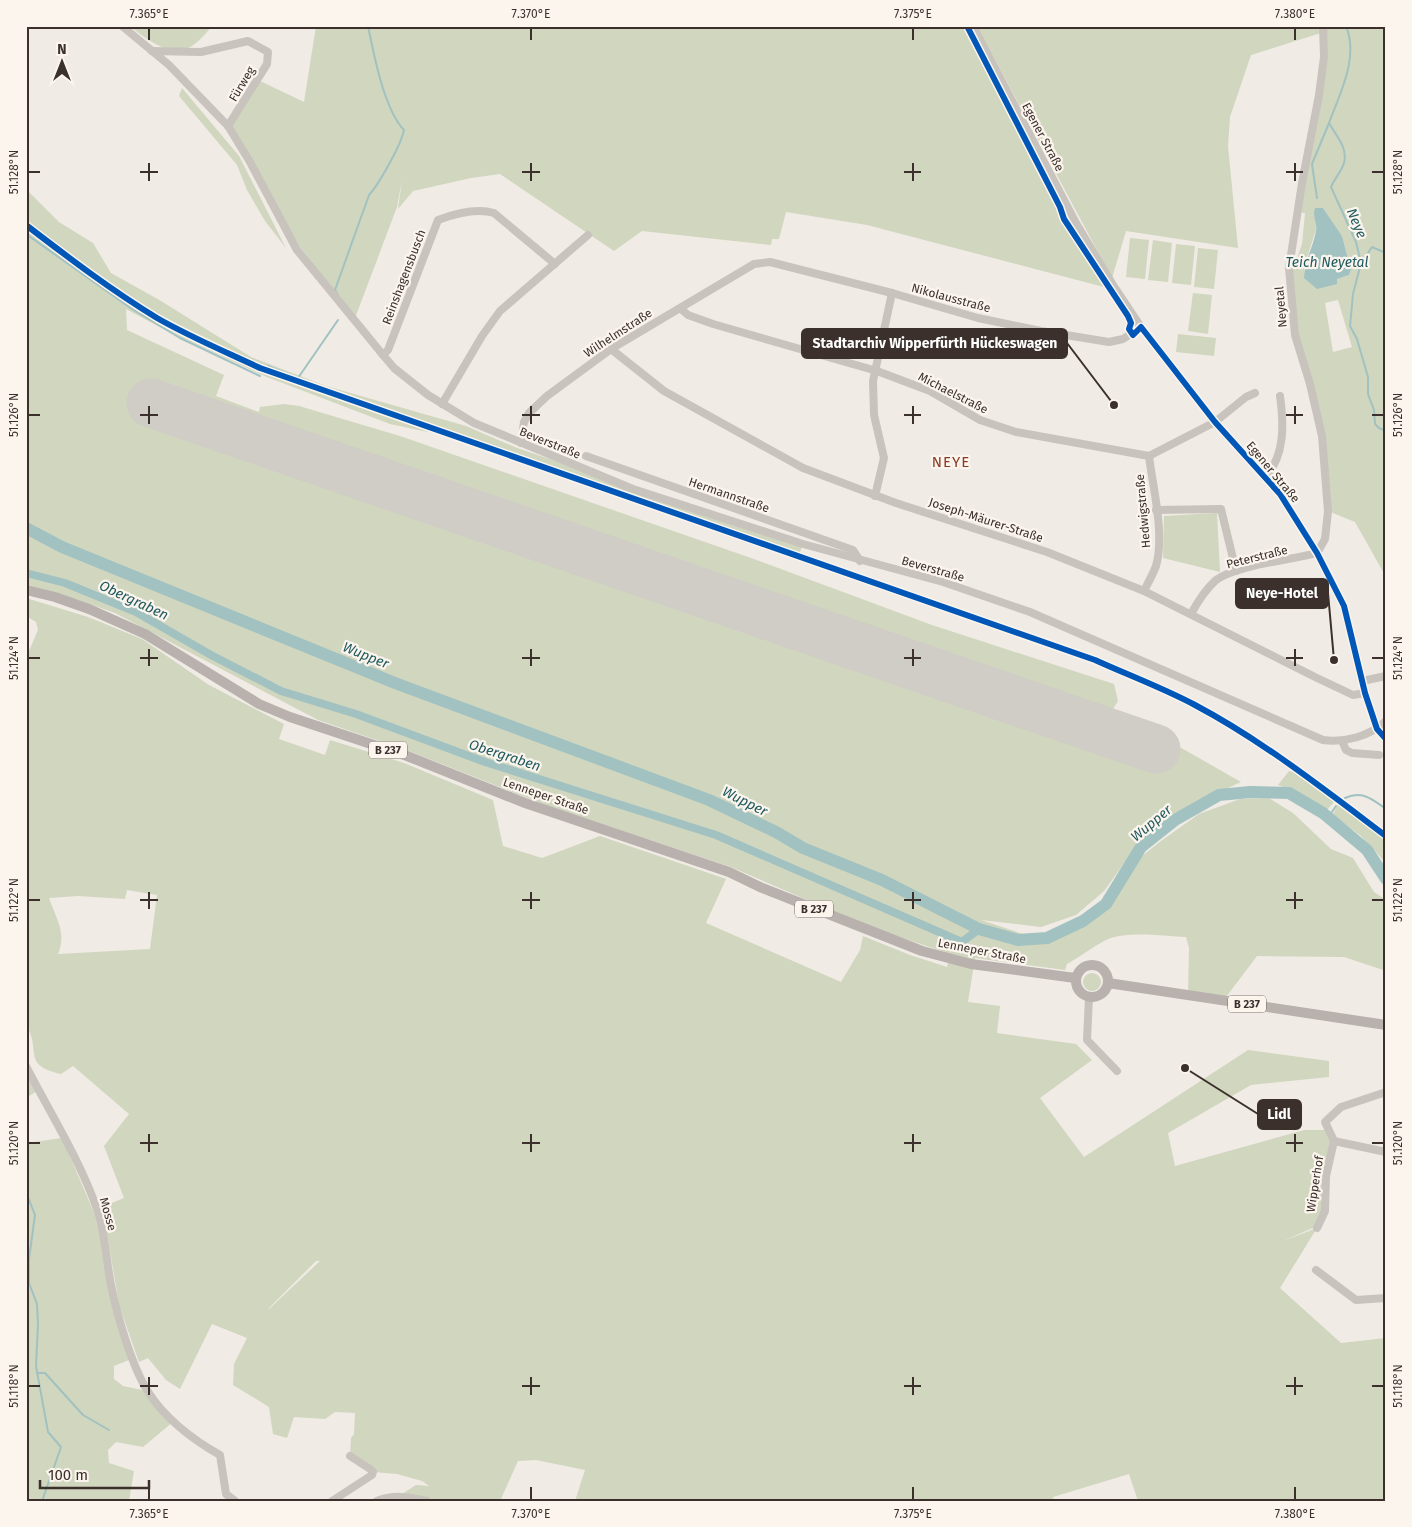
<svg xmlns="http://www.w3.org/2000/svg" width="1412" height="1527" viewBox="0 0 1412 1527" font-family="'Fira Sans',sans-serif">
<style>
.green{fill:#d1d6bf;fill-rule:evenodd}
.water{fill:#a1c2c1}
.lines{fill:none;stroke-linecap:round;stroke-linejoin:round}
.stream{stroke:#a1c2c1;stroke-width:2}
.canal{stroke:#a1c2c1;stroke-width:8}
.river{stroke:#a1c2c1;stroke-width:12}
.runway{stroke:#d0ccc6;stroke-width:49}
.minor{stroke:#c9c3be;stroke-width:8}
.major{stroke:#b8b1ad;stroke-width:10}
.cycleway-casing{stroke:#fbf5ee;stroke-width:9}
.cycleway{stroke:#0057b8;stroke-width:6}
.ticks{fill:none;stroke:#3b302b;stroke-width:2}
.labels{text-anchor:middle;stroke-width:4.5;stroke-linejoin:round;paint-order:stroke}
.shield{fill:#fbf5ee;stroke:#756b66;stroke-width:1}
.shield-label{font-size:11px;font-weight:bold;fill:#3b302b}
.street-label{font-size:12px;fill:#3b302b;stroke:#fbf5ee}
.water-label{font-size:14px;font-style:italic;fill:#1f5a5e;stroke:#fbf5ee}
.quarter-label{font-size:15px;letter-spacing:1px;fill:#8c3b22;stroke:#fbf5ee}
.leader{fill:none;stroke:#3b302b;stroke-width:2}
.callout-dot{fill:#3b302b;stroke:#fbf5ee;stroke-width:2}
.callout{fill:#3b302b;stroke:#3b302b;stroke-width:2}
.callout-label{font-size:14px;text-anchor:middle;font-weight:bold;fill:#fff}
.neatline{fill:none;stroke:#3b302b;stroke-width:2}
.ticks-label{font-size:12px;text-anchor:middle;fill:#3b302b}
</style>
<rect width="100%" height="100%" fill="#f0ebe5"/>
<g class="green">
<path d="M130,26h82c-5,6 -10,12 -16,17 -22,18 -49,-3 -66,-17z"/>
<path d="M316,26h651l93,181 4,12 12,15 28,53 -237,-62 -81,-13 -7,27h-7l-1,6 -129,-14 -28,20 -114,-77 -29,4 -58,13 -15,18 4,-29 -5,27 -42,111 -55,-71 -68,-121 26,-46 46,22z"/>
<path d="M977,26h409v551l-31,-55 -27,-11 -6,-75 -27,-101 -3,-81 5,4 5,-14 3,-31 -8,-1 22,-117 5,-63 -73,23 -21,62 -2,29 10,102 -112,-17 -14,47zM1323,208l19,28 9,34 -2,5 -12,4 -33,-1v-11zM1338,300l14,47 -19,5 -8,-49z"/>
<path d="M182,88l57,68 47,92 -21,-27 -18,-31 -10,-25 -58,-69z"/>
<path d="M26,189l33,33 34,21 18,30 50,28 90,56 75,29 140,40 51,22 286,96 -5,13 -351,-121 -57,-12 -123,-47 -98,-45 -43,-23 1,21 97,45 -8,21 43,16 1,-5 24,-3 15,2 101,30 351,122 181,67 182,59 4,17 -5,8 128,73 -44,20 -37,22 -21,19 -35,48 -28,24 -35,12 -60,-7 66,22 41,-23 22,-20 17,-31 34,-27 38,-27 41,-15 29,-1 24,15 38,36 22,9 21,34 12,8v71l-42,-14 -87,-1 -34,45 -35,-6 1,-47 -3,-11c-23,-1 -62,-7 -82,4 -13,7 -24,16 -37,23l-2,6 -90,-12 -7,44 32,4 -3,27 79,11 16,16 -52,38 44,59 164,-107 81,11v16l-78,8 -83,48 7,33 129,-36h21l6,12 -10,70 -6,15 -32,14 34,-13 -37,60 61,55 45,-5v163h-248l-9,-27 -76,23 1,4h-479l10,-31 -49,-10 -18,1 -18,40h-59l-39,-7 14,-9 13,1 -7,-5 -25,-7 -24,-2 -23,-16 1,-18 3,-4 1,-21 -20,-1 -10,7 -31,-2 -7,21 -14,-4 -4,-27 -36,-22 1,-21 13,-26 -35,-14 -32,65 -14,-9 -18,-22 -9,4 -20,-57 -11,-66 -8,-31 24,-10 -20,-52 25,-32 -56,-48 -12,8c-39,-9 -20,-22 -34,-48l-1,-368 12,-28 -2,-8 -10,-6v-18l62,19 54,22 67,46 75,39 -5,15 46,16 5,-15 74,23 89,37 10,46 39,12 58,-22 126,43 -20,44 135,59 19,-32 3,-14 47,19 37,12 3,-13 -83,-28 -136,-59 -186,-62 -136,-54 -91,-31 -203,-107 -54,-19 -35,-8zM127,890l30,5 -7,54 -92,5c9,-22 -2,-35 -9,-56l29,-2 47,3zM316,1261h4l-51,48v-1z"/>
<path d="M1130,238l19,2 -4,39 -19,-2z"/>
<path d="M1153,240l19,3 -4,39 -20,-2z"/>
<path d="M1176,244l19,2 -4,39 -19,-2z"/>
<path d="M1198,248l20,2 -4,39 -20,-2z"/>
<path d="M1193,293l19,2 -4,39 -20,-3z"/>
<path d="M1178,334l38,4 -2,18 -38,-4z"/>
<path d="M1217,513l3,59 -57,-14 1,-42z"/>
<path d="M1289,771l13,3 32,28 -7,8 -25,-16 -24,-9z"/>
<path d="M1338,803l48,36v24l-25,-27 -28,-21z"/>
<circle cx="1092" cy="982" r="9"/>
<path d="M26,1071l11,20 -11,7z"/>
<path d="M62,1138l33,77 34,145 -15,6v13l9,7 24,5 27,30 -31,26 -27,-5 -8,8 1,13 25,8 -5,30h-103v-361l1,3z"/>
</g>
<path class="water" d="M1315,208h8l19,28 9,34 -2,5 -12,4v5l-20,5 -13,-11c0,-17 9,-30 12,-47 2,-8 -4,-13 -1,-23z"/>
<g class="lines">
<g class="stream">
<path d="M1346,26c13,32 -6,67 -17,97 7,13 19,24 15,40 -2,8 -10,16 -13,24l25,55 5,21 -8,31 -3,32 7,13 11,38v17l6,16 1,14 4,4 7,3"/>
<path d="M1317,198l-5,-34 17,-41"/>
<path d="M26,234l106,75 48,29 80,38"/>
<path d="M1362,262l10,-15 14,6"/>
<path d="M338,295l-3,-5 34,-95c10,-11 32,-50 35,-65 -20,-21 -30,-75 -36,-104"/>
<path d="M268,366l30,12 40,-58"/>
<path d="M1345,798c17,-8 27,1 41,11"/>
<path d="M1328,818l8,-12"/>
<path d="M26,1192l9,23 -6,44v24l8,21 1,20 -2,42 12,66 13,15 -19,54"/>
<path d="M37,1373h8l38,42 26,15"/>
</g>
<path class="canal" d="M26,573l39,10 71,29 75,43 70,36 75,23 129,48 231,73 246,107 17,-13"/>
<path class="river" d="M26,528l36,19 333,136 314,117 67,32 27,16 79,32 97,49 39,11 29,-2 36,-17 23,-17 35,-57 34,-27 44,-25 31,-3 39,1 34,20 44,37 19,29"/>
<path class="runway" d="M151,403l1005,346"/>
<g class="minor">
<path d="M122,26l47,39 59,61 22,36 47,88 86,105 11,13 34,27 46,28 159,66 170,55 140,38 87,30 293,128c22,3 47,-4 63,-19"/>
<path d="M973,26l103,197 37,62 28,42 74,95 65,72 37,59 27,53 21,87 12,36 9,10"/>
<path d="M152,51l49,1 47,-11 20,11 -1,12 -39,62"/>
<path d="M681,309l7,6 25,9 164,47 53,20 50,29 36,12 133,24 66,-34 31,-25 9,-4"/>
<path d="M611,349l53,42 139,77 93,35 151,49 97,39 173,87 36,17 12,-2"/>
<path d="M383,355l5,-5 50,-130c16,-6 39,-12 56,-7l61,51"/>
<path d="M442,404l40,-68 18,-25 88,-76"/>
<path d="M521,443l3,-21 5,-9 18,-17 64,-47 143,-85 16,-2 122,31 86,25 63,13 68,11 14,-3 18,-12"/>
<path d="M586,456l267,94 7,11"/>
<path d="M1265,478c20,-23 19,-53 15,-82"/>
<path d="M875,496l9,-38 -10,-43 -1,-34 19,-88"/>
<path d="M1156,510l65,-1 15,62"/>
<path d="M1144,591c4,-8 9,-17 12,-25 9,-32 -3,-77 -7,-110"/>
<path d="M1191,614c7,-13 14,-24 25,-34 20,-15 75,-20 101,-27l8,-14 3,-28 -6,-75 -12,-52 -15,-49 -6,-67 13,-85 17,-88 5,-38 -1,-31"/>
<path d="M1362,681l24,-5"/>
<path d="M1342,741l4,9 6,3 27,2"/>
<path d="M1089,997l-2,43 30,31"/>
<path d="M26,1066c24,47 53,92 71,143 9,26 9,54 15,81 6,28 20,76 35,100 16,27 46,50 73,65l6,39 9,7"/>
<path d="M1386,1092l-45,15 -16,15 9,19 52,11"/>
<path d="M1317,1228l8,-17 1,-35 8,-35"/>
<path d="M1316,1270l40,30 30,-2"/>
<path d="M332,1501l40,-26 1,-3 -3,-3 -20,-13"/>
<path d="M377,1501c16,-7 33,-4 50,0"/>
</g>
<g class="major">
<path d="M26,590l29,7 34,12 56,25 114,70 31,13 117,39 118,47 204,69 31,15 162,64 49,13 104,14"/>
<circle cx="1092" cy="981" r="16"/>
<path d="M1108,983l278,42"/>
</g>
<defs>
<g id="cycleway">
<path d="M967,26l93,181 4,12 64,97 3,7 -2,6 4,6 8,-8 74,95 65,72 37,59 27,53 21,87 12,36 9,10"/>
<path d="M26,225c43,33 85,65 131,93 33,19 69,34 103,50l835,292c33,15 68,28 100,45 68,36 130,85 191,131"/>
</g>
</defs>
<use href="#cycleway" class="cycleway-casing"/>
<use href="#cycleway" class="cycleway"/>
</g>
<path class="ticks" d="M149,28v12M531,28v12M913,28v12M1295,28v12M149,163v18M531,163v18M913,163v18M1295,163v18M28,172h12M140,172h18M522,172h18M904,172h17M1286,172h17M1372,172h12M149,406v18M531,406v18M913,406v18M1295,406v18M28,415h12M140,415h18M522,415h18M904,415h17M1286,415h17M1372,415h12M149,649v17M531,649v17M913,649v17M1295,649v17M28,658h12M140,658h18M522,658h18M904,658h17M1286,658h17M1372,658h12M149,892v17M531,892v17M913,892v17M1295,892v17M28,900h12M140,900h18M522,900h18M904,900h17M1286,900h17M1372,900h12M149,1134v18M531,1134v18M913,1134v18M1295,1134v18M28,1143h12M140,1143h18M522,1143h18M904,1143h17M1286,1143h17M1372,1143h12M149,1377v18M531,1377v18M913,1377v18M1295,1377v18M28,1386h12M140,1386h18M522,1386h18M904,1386h17M1286,1386h17M1372,1386h12M149,1487v13M531,1487v13M913,1487v13M1295,1487v13"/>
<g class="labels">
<g class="shield">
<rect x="369" y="741.5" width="38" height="17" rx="4"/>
<rect x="795" y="900.5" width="38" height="17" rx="4"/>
<rect x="1228" y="995.5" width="38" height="17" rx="4"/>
</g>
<g class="shield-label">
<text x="388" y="754">B 237</text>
<text x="814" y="913">B 237</text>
<text x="1247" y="1008">B 237</text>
</g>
<g class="street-label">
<text transform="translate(242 84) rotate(-59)" y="4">Fürweg</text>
<text transform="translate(1043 137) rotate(62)" y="4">Egener Straße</text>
<text transform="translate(404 277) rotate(-69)" y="4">Reinshagensbusch</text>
<text transform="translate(951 298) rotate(15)" y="4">Nikolausstraße</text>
<text transform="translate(1281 307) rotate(-95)" y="4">Neyetal</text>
<text transform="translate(618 333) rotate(-33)" y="4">Wilhelmstraße</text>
<text transform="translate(953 393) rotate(27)" y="4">Michaelstraße</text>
<text transform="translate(550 443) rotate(22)" y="4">Beverstraße</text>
<text transform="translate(1273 472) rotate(50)" y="4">Egener Straße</text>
<text transform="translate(729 495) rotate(19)" y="4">Hermannstraße</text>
<text transform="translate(1143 511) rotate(-95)" y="4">Hedwigstraße</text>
<text transform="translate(986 520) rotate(18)" y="4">Joseph-Mäurer-Straße</text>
<text transform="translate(1257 557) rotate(-14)" y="4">Peterstraße</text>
<text transform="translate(933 569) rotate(16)" y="4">Beverstraße</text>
<text transform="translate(546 796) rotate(19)" y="4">Lenneper Straße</text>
<text transform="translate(982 951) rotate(11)" y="4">Lenneper Straße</text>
<text transform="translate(1315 1184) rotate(-81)" y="4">Wipperhof</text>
<text transform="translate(108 1214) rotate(74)" y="4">Mosse</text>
</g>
<g class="water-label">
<text transform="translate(1357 223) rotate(67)" y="5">Neye</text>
<text x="1327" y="267">Teich Neyetal</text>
<text transform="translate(134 600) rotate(25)" y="5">Obergraben</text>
<text transform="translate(366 655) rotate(22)" y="5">Wupper</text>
<text transform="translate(505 755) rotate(18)" y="5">Obergraben</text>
<text transform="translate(745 801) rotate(27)" y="5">Wupper</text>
<text transform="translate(1151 823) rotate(-40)" y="5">Wupper</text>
</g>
<g class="quarter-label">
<text x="951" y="467">NEYE</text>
</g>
</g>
<path class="leader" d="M1114 405L1067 343M1334 660L1328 593M1185 1068L1258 1114"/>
<g class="callout-dot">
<circle cx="1114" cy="405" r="5"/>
<circle cx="1334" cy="660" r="5"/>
<circle cx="1185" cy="1068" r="5"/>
</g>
<g class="callout">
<rect x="802" y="329" width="265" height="29" rx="5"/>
<rect x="1236" y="579" width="92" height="29" rx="5"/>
<rect x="1258" y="1100" width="43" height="29" rx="5"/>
</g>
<g class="callout-label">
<text x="935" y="348">Stadtarchiv Wipperfürth Hückeswagen</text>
<text x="1282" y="598">Neye-Hotel</text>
<text x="1279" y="1119">Lidl</text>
</g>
<rect width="1412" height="1527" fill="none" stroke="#fbf5ee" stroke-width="55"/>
<g transform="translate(62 62)" stroke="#fbf5ee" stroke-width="4" paint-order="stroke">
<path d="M0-4L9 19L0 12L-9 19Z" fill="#3b302b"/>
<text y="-8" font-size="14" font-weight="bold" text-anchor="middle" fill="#3b302b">N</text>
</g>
<path d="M40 1480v8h109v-8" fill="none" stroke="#3b302b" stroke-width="2.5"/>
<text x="48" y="1480" font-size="15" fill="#3b302b" stroke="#fbf5ee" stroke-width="4" paint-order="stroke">100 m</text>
<rect x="28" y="28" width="1356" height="1472" class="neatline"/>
<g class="ticks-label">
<text x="149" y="18">7.365°E</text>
<text x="531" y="18">7.370°E</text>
<text x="913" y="18">7.375°E</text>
<text x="1295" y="18">7.380°E</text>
<text transform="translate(14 172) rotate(-90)" y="4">51.128°N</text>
<text transform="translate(1398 172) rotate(-90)" y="4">51.128°N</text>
<text transform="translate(14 415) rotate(-90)" y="4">51.126°N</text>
<text transform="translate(1398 415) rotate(-90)" y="4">51.126°N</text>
<text transform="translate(14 658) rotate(-90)" y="4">51.124°N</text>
<text transform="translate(1398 658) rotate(-90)" y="4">51.124°N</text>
<text transform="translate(14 900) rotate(-90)" y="4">51.122°N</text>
<text transform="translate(1398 900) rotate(-90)" y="4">51.122°N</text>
<text transform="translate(14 1143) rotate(-90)" y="4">51.120°N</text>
<text transform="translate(1398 1143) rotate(-90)" y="4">51.120°N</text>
<text transform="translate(14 1386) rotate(-90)" y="4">51.118°N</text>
<text transform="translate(1398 1386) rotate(-90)" y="4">51.118°N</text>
<text x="149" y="1518">7.365°E</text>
<text x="531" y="1518">7.370°E</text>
<text x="913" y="1518">7.375°E</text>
<text x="1295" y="1518">7.380°E</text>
</g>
</svg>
